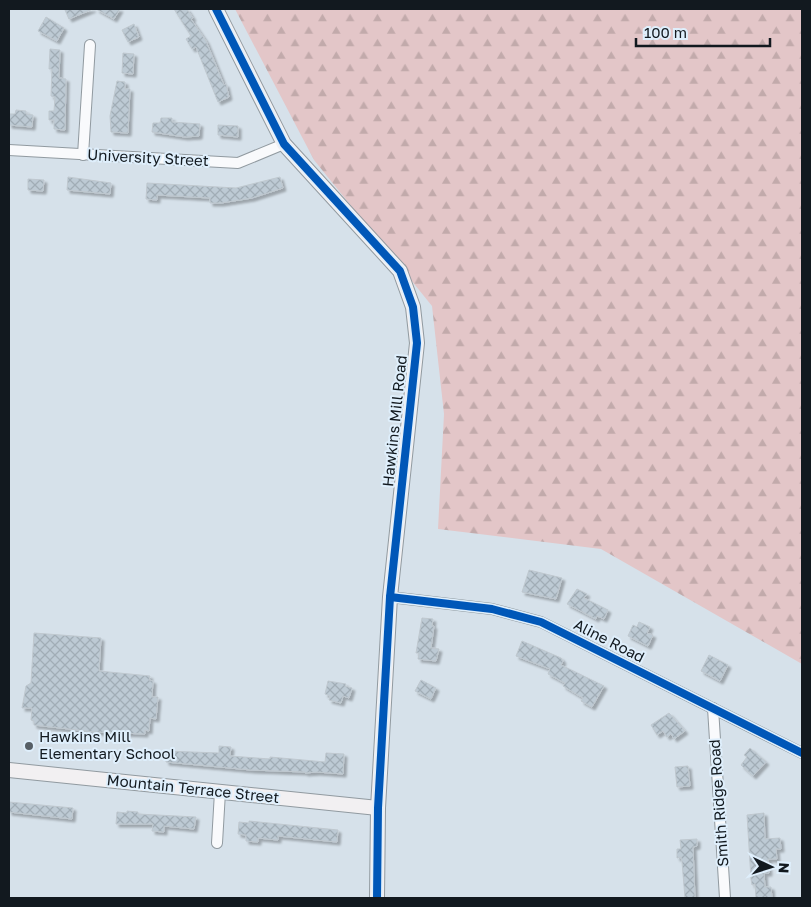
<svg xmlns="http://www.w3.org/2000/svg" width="811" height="907" viewBox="0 0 811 907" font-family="'Golos Text',sans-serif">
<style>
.forest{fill:url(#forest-firs)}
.building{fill:url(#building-cross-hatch);stroke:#bfc8cf;filter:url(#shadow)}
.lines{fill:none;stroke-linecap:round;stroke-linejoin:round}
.street-casing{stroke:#919aa0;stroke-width:12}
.secondary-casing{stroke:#919aa0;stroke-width:16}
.street{stroke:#f9fafc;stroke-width:10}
.secondary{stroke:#f2f0f2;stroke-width:14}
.cycleway-casing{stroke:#dfeffc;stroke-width:11}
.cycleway{stroke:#0057b8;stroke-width:8}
.poi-dot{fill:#575f66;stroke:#dfeffc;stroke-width:2}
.labels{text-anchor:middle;stroke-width:4;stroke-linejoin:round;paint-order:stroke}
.street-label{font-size:15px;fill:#12191f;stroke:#dfeffc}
.poi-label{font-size:15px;fill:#12191f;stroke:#dfeffc;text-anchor:start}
</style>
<defs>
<pattern id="forest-firs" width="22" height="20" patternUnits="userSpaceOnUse" patternTransform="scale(1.25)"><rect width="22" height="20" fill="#e3c6c8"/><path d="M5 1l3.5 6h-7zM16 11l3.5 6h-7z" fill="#c2aaab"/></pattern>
<pattern id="building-cross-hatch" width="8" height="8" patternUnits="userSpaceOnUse" patternTransform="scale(1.25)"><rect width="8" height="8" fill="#bdcad4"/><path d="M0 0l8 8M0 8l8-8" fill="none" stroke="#a1adb6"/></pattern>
<filter id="shadow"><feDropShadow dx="3" dy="3" stdDeviation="1" flood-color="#0004"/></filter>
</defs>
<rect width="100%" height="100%" fill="#d6e1ea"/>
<path class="forest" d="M235,9h567v655l-201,-115 -163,-20 6,-115 -12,-108 -118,-146z"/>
<g class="building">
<path d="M69,9h24l-24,10 -4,-9z"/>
<path d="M96,9h24l-6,10z"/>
<path d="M174,9h13l6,9 -2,1 15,22 18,44 2,-1 3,13 -11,5 -22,-55 -4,2 -6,-10 5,-3z"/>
<path d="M46,17l18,11 -7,13 -19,-10z"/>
<path d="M134,24l5,13 -11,5 -6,-12z"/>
<path d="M50,49l10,1 -1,28 7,1 -1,51 -11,-1v-9h-5v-9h5l1,-14 -4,-1 1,-27h-3z"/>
<path d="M123,53l11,1 -1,20 -11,-1z"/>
<path d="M117,81l8,1v7h5l-2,44 -17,-1 -1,-16z"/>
<path d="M16,110l10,1v3l7,1 -1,12 -23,-2v-11h6z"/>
<path d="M161,118h11v4l28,2 -1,12 -14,1 -33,-5 1,-9h7z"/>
<path d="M218,125l20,1v11l-20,-2z"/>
<path d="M68,177l43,6 -1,11 -43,-4z"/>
<path d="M280,177l3,11 -31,10 -31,5h-11v-5l-35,-2 -18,-1v5l-11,-1 1,-16 89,5z"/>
<path d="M28,179l16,1 -1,11 -15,-1z"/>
<path d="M529,570l33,8 -6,21 -34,-7z"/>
<path d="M577,589l10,5 -3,4 24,12 -4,9 -7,-3 -1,3 -29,-15z"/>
<path d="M422,618l11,1 -1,7h2l-3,22 8,1 -3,12 -18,-2 1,-6h-3z"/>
<path d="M639,622l11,5 -3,6 6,2 -5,11 -20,-10 5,-11 4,2z"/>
<path d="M34,633l67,5 -2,33 51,5 -1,4 4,1 -1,16h6l-2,22 -6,-1 -1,13 -4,-1v4l-50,-2 -61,-7v-4l-3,-1 1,-12h-10l4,-22 5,-3z"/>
<path d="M522,641l39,17 2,3 -2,4 43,21 -12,21 -11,-6 2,-3 -20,-12 2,-3 -17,-9 2,-5 -34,-13z"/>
<path d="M709,655l19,10 -8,16 -19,-10z"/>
<path d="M421,680l15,8 -5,11 -16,-8z"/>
<path d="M328,681l18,3 -1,2 7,2 -3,10 -6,-2 -2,7 -12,-3 1,-4 -5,-2z"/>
<path d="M669,713l16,18 -11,8 -3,-5 -4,3 -4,-6 -6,4 -6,-10z"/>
<path d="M219,746l12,1 -1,9 40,3v-2l55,5 1,-9 18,1 -1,20 -26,-2 -12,1v-1l-54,-2 -85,-8v-11l53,2z"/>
<path d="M750,748l16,14 -13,14 -12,-11 6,-8 -3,-2z"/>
<path d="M688,766l2,20 -13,1 -2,-20z"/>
<path d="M9,802l64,6 -1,11 -63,-7z"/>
<path d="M127,811l11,1v2l58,3 -2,12 -30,-3v6l-12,-1 1,-7h-37l1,-12 10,1z"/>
<path d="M764,813l1,26 15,-1 1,11h-5l1,10h-9l1,14h-5l1,14h6l1,11h-16l-1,-14 -3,1 -1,-6 -4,-64z"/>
<path d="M249,821l89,9 -1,12 -59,-6v4l-20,-2v4l-12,-1v-6l-8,-1 1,-12 10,1z"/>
<path d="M697,839v7l-4,1 2,51h-10l-3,-36 -1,-5 -4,1v-9h4l-1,-9z"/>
</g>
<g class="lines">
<defs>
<g id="street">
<path d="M9,150l229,13 46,-19"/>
<path d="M83,155l7,-110"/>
<path d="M390,597l102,12 49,13 261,131"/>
<path d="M713,708l12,190"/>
<path d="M217,843l3,-51"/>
</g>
<g id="secondary">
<path d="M216,9l68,135 116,127 13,36 4,36 -27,254 -12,211 -1,90"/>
<path d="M9,770l369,38"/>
</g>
</defs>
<use href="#street" class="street-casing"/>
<use href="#secondary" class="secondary-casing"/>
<use href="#street" class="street"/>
<use href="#secondary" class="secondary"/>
<defs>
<g id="cycleway">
<path d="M216,9l68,135 116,127 13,36 4,36 -27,254 -12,211 -1,90"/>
<path d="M390,597l102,12 49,13 261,131"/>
</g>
</defs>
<use href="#cycleway" class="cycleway-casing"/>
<use href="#cycleway" class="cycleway"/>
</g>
<circle class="poi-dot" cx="29" cy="746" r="5"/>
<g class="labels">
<g class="street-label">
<text transform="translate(148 158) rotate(3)" y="5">University Street</text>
<text transform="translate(395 421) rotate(-84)" y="5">Hawkins Mill Road</text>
<text transform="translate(609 641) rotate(27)" y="5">Aline Road</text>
<text transform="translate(193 789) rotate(6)" y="5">Mountain Terrace Street</text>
<text transform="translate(719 803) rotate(-94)" y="5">Smith Ridge Road</text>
</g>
<g class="poi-label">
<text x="39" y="742">Hawkins Mill<tspan x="39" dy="17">Elementary School</tspan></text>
</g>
</g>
<rect width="811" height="907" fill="none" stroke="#12191f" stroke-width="20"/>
<g transform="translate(771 867) rotate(94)" stroke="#dfeffc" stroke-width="4" paint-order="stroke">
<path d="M0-4L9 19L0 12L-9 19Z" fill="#12191f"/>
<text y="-8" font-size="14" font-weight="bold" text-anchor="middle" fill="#12191f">N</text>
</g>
<path d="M636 38v8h134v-8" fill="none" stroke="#12191f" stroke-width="2.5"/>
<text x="644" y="38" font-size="15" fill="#12191f" stroke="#dfeffc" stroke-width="4" paint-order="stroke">100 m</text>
</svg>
